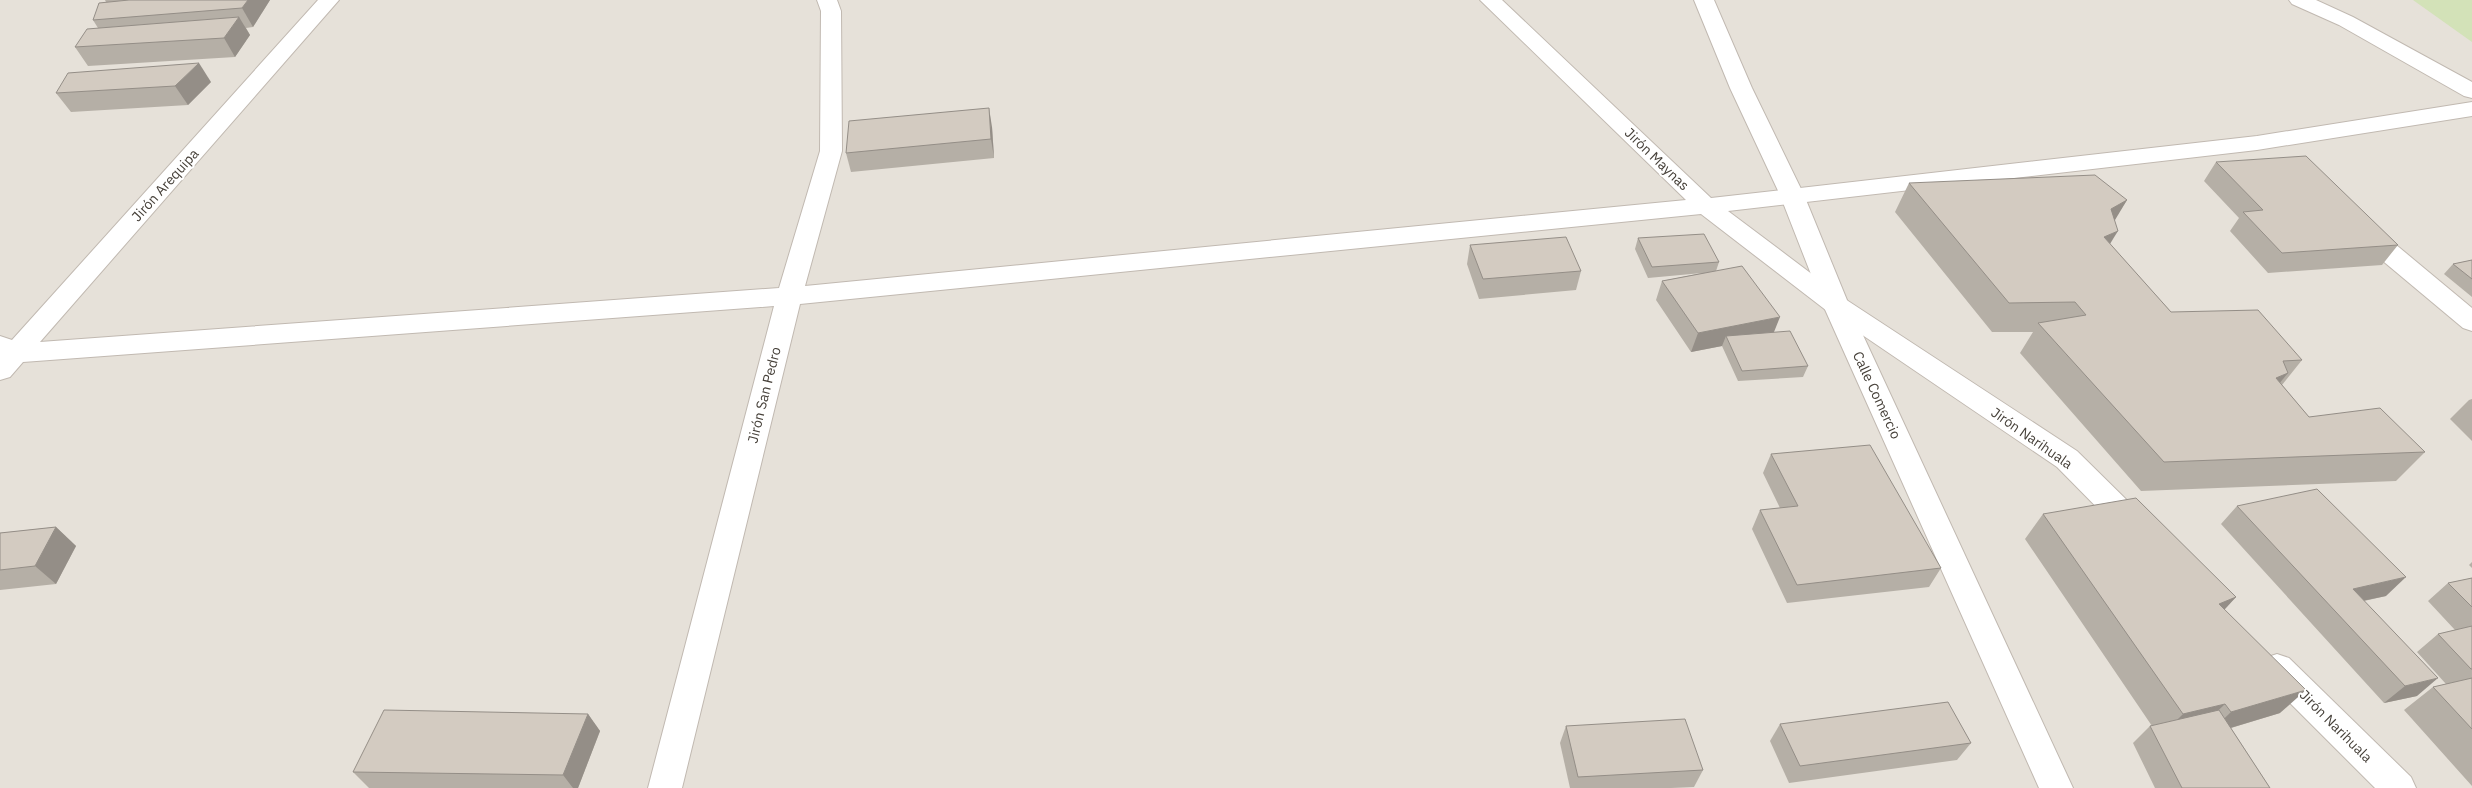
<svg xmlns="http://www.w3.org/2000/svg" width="2472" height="788" viewBox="0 0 2472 788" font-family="'IBM Plex Sans',sans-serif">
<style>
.residential{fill:#e6e1d9}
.green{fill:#d3e2b8}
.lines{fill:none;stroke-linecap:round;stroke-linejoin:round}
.minor-casing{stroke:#c1b9b1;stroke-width:2}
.tertiary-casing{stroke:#c1b9b1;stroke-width:2}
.minor{fill:#fff;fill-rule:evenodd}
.tertiary{fill:#fff;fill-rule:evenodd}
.wall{fill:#b5afa6}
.shaded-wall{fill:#948e87}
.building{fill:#d3cbc1;stroke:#948e87}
.labels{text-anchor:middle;stroke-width:4;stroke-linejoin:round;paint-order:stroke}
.street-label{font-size:14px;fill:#464039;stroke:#fff}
</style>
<rect width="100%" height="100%" fill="#f3f0ea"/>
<rect class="residential" x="0" y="0" width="2472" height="788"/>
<path class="green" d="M2413,0h59v42z"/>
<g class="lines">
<defs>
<g id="minor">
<path d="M318,0h21l-299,342 739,-54 41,-137 1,-140 -4,-11h20l4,11 1,140 -37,135 881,-86 -206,-200h22l209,198 546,-62 215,-34v14l-215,34 -529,61 117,88 232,152 70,69 4,8 -4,8 -11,4 -11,-4 -68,-69 -230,-156 -126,-97 -901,90 -118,484h-34l126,-482 -751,56 -13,15 -10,3v-44l12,4z"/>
<path d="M2289,0h27l37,17 119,65v16l-8,-2 -125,-71 -47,-21z"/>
<path d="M2362,222l9,2 101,84v23l-9,-3 -110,-92 -3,-6 3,-6z"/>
<path d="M2277,654l12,4 122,119 5,11h-41l-110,-110 -4,-10 4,-10z"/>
</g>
<path id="tertiary" d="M1694,0h20l38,88 52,107 45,110 224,483h-34l-216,-483 -43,-110 -50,-107z"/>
</defs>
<use href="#minor" class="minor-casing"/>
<use href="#tertiary" class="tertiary-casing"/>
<use href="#minor" class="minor"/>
<use href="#tertiary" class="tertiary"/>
</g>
<g class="wall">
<path d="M105,0h165l-17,27 -7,1 4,7 -15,22 -147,9 -13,-19 23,-19 -5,-8 13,-18z"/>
<path d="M211,82l-23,23 -117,7 -15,-19z"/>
<path d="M992,127l2,31 -143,14 -5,-19z"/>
<path d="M2216,162l182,83 -16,20 -114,8 -38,-42 9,-13 -35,-37z"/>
<path d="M1909,183l218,17 -13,20 -4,24 61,68 131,48 -20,25 27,32 116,35 -29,29 -255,10 -121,-138 13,-21h-41l-97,-120z"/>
<path d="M1638,238l81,24 -3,9 58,62 34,33 -5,11 -65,4 -16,-35 -31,6 -35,-52 6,-19 40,-8 -54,5 -13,-29z"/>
<path d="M1470,245l111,26 -5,19 -97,9 -12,-35z"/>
<path d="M2472,260v37l-28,-23 9,-10z"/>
<path d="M2472,399v42l-22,-22 19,-19z"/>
<path d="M1771,454l170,114 -12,19 -142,16 -35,-74 8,-19 20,-2 -17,-35z"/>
<path d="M2237,506l149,90 -22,5 53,95 -33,7 -163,-179z"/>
<path d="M2043,514l193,83 -12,13 56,103 -49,15 39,60h-115l-22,-45 17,-17h2l-127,-187z"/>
<path d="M56,527l20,19 -20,38 -56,6v-57z"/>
<path d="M2472,562v6l-3,-3z"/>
<path d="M2472,578v208l-68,-76 29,-23 13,-3 -29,-32 21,-18 17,-4 -27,-29 20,-18z"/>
<path d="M588,714l12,17 -22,57h-209l-16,-16z"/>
<path d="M1780,724l191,19 -14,17 -168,23 -19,-42z"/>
<path d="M1566,726l137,44 -9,17 -23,1h-101l-10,-45z"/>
</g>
<g class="shaded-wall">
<path d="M248,0h22l-17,27 -11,-19z"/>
<path d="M239,17l11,18 -15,22 -11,-19z"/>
<path d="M199,63l12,19 -23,23 -13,-19z"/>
<path d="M989,108l3,19 2,31 -3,-19z"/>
<path d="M2127,200l-18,30 2,-21z"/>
<path d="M2118,231l-18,29 4,-23z"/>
<path d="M1780,317l-8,20 -46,-1 -4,10 -31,6 7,-19z"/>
<path d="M2288,373l-24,29 12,-24z"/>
<path d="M56,527l20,19 -20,38 -21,-18z"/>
<path d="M2406,577l-20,19 -53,11 20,-18z"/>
<path d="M2236,597l-23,25 6,-18z"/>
<path d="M2438,678l-21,18 -33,7 21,-17z"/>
<path d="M2306,690l-26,23 -73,22 24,-23z"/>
<path d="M2225,704l-24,23 -41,10 23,-23z"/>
<path d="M588,714l12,17 -22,57h-5l-10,-13z"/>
</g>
<g class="building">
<path d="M129,0h119l-6,8 -149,12 6,-17z"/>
<path d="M239,17l-15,21 -149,9 12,-18z"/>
<path d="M199,63l-24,23 -119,7 12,-20z"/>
<path d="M989,108l2,31 -145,14 3,-32z"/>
<path d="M2306,156l92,89 -116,8 -39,-41 20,-2 -47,-48z"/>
<path d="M2095,175l32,25 -16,9 7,22 -14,6 67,75 87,-2 44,50 -19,1 5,12 -12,5 33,39 71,-9 45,44 -261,10 -126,-139 48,-8 -11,-13 -66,1 -100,-120z"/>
<path d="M1704,234l15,28 -67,5 -14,-29z"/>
<path d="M1566,237l15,34 -98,8 -13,-34z"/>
<path d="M2472,260v19l-19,-15z"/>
<path d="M1742,266l38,51 -82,16 -36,-52z"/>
<path d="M1790,331l18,35 -66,5 -16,-35z"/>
<path d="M1870,445l71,123 -144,17 -37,-75 38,-4 -27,-52z"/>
<path d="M2317,489l89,88 -53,12 85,89 -33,8 -168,-180z"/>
<path d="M2136,498l100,99 -17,7 87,86 -75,22 -6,-8 -42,10 -140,-200z"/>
<path d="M56,527l-21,39 -35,4v-37z"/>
<path d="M2472,578v29l-24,-24z"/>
<path d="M2472,626v43h-1l-33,-35z"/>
<path d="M2472,678v51l-39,-42z"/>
<path d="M1948,702l23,41 -171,23 -20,-42z"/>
<path d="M384,710l204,4 -25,61 -210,-3z"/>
<path d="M2219,710l51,78h-88l-32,-62z"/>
<path d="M1685,719l18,51 -125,7 -12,-51z"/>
</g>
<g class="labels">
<g class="street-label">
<text transform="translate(1657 159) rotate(44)" y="5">Jirón Maynas</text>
<text transform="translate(165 185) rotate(-48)" y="5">Jirón Arequipa</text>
<text transform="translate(764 395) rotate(-76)" y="5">Jirón San Pedro</text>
<text transform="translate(1877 395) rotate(65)" y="5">Calle Comercio</text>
<text transform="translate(2032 438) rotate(35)" y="5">Jirón Narihuala</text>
<text transform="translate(2336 726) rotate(45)" y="5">Jirón Narihuala</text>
</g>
</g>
</svg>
